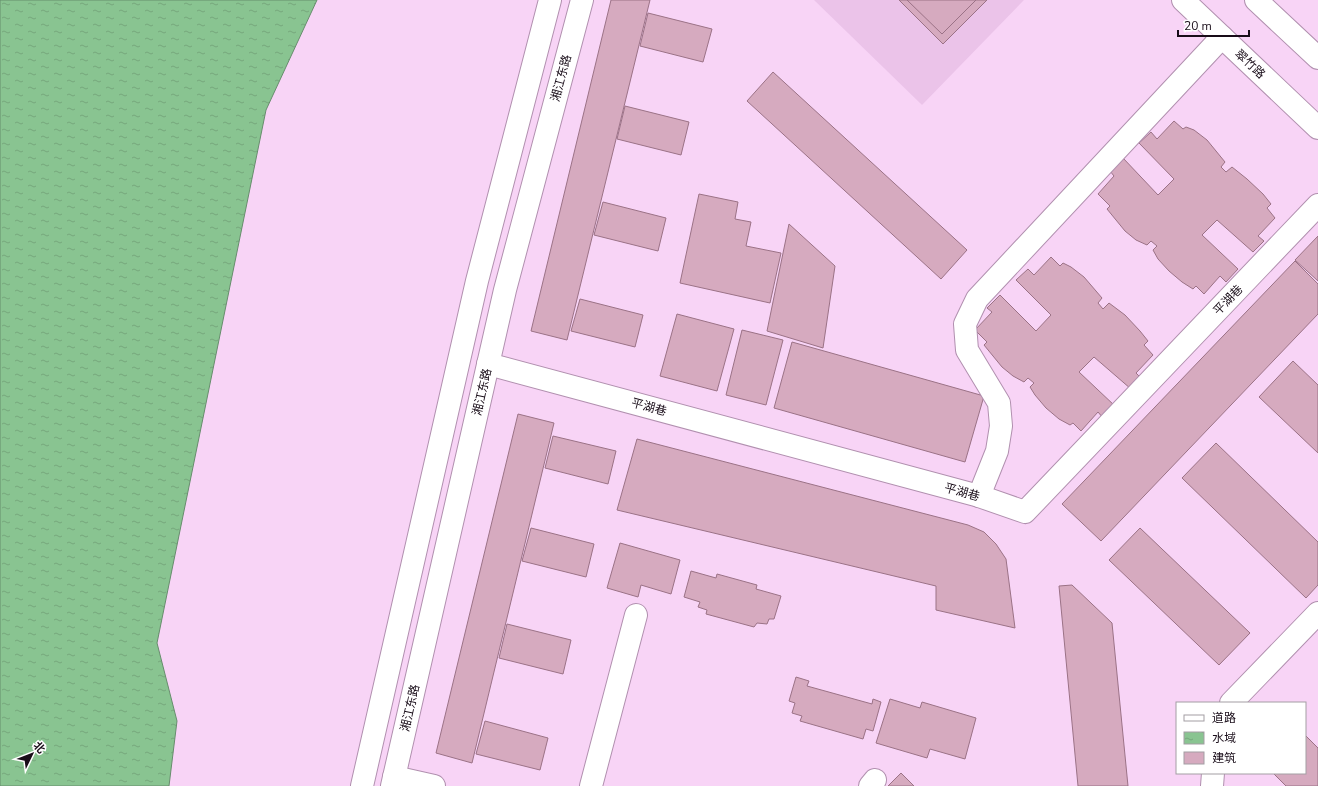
<svg xmlns="http://www.w3.org/2000/svg" width="1318" height="786" viewBox="0 0 1318 786" font-family="'Nunito Sans','Noto Sans SC',sans-serif">
<style>
.built{fill:#ebc3e9}
.water{fill:url(#water-ripples);stroke:#678d6d}
.building{fill:#d6aabf;stroke:#9b7286}
.lines{fill:none;stroke-linecap:round;stroke-linejoin:round}
.minor-casing{stroke:#b190af;stroke-width:24}
.major-casing{stroke:#b190af;stroke-width:24}
.minor{stroke:#fff;stroke-width:22}
.major{stroke:#fff;stroke-width:22}
.labels{text-anchor:middle;stroke-width:3.5;stroke-linejoin:round;paint-order:stroke}
.street-label{font-size:12px;fill:#180c18;stroke:#fff}
</style>
<defs>
<pattern id="water-ripples" width="26" height="14" patternUnits="userSpaceOnUse"><rect width="26" height="14" fill="#89c491"/><path d="M2 4q2-2 4 0t4 0M15 11q2-2 4 0t4 0" fill="none" stroke="#76a77c"/></pattern>
</defs>
<rect width="100%" height="100%" fill="#f8d4f6"/>
<path class="built" d="M814,0h210l-102,105z"/>
<path class="water" d="M0,0h317l-51,110 -109,533 20,78 -8,65h-169z"/>
<g class="building">
<path d="M611,0h39l-83,340 -36,-9z"/>
<path d="M899,0h88l-44,44z"/>
<path d="M907,0h69l-34,34z"/>
<path d="M648,13l64,16 -9,33 -63,-16z"/>
<path d="M773,72l194,178 -26,29 -194,-178z"/>
<path d="M625,106l64,16 -8,33 -64,-16z"/>
<path d="M1174,121l9,8 3,-2 8,3 13,10 18,22 -4,5 5,5 6,-5 15,12 16,15 8,10 -4,4 8,10 -17,18 6,5 -11,11 -36,-32 -15,15 36,34 -12,13 -6,-6 -16,18 -8,-8 -3,3 -11,-7 -13,-11 -11,-12 -5,-9 4,-4 -6,-5 -4,4 -11,-5 -11,-9 -18,-22 3,-3 -12,-12 16,-18 -4,-5 13,-13 35,37 16,-16 -35,-36 12,-11 6,7z"/>
<path d="M699,194l39,8 -3,17 16,3 -5,24 35,7 -11,50 -90,-20z"/>
<path d="M603,202l63,16 -8,33 -64,-16z"/>
<path d="M789,224l46,42 -12,82 -56,-17z"/>
<path d="M1318,236v45l-23,-21z"/>
<path d="M1051,257l9,9 3,-3 8,4 13,10 18,21 -4,5 5,6 6,-6 16,12 15,16 8,10 -4,4 9,10 -17,18 5,5 -10,11 -37,-32 -15,15 36,34 -12,12 -5,-6 -17,19 -8,-8 -3,2 -11,-6 -13,-11 -11,-13 -5,-8 4,-4 -6,-5 -4,4 -11,-6 -11,-9 -18,-22 3,-3 -12,-12 17,-18 -5,-4 13,-13 36,36 15,-16 -35,-35 12,-11 6,6z"/>
<path d="M1295,261l23,23v30l-217,227 -39,-37z"/>
<path d="M580,299l63,16 -8,32 -64,-16z"/>
<path d="M677,314l57,15 -17,62 -57,-15z"/>
<path d="M742,330l41,10 -17,65 -40,-10z"/>
<path d="M792,342l192,54 -19,66 -191,-54z"/>
<path d="M1293,361l25,24v68l-59,-56z"/>
<path d="M518,414l36,9 -82,340 -36,-10z"/>
<path d="M553,436l63,15 -8,33 -63,-16z"/>
<path d="M637,439l331,86 16,7 12,12 10,15 9,69 -79,-18v-24l-319,-76z"/>
<path d="M1216,443l102,99v43l-12,13 -124,-120z"/>
<path d="M531,528l63,16 -8,33 -64,-16z"/>
<path d="M1140,528l110,105 -31,32 -110,-105z"/>
<path d="M620,543l60,17 -9,34 -30,-9 -3,12 -31,-9z"/>
<path d="M691,571l25,7 1,-4 40,11 -1,4 25,7 -7,23h-5l-2,5 -10,-1 -3,4 -48,-13 1,-4 -9,-3 2,-5 -16,-5z"/>
<path d="M1072,585l40,38 16,163h-50l-19,-200z"/>
<path d="M507,624l64,16 -8,34 -64,-16z"/>
<path d="M796,677l13,4 -2,5 65,18 1,-5 8,3 -8,29 -7,-2 -3,10 -63,-18 2,-5 -10,-3 3,-10 -6,-2z"/>
<path d="M890,699l30,9 2,-6 54,16 -11,41 -35,-10 -3,9 -51,-15z"/>
<path d="M485,721l63,17 -8,32 -64,-16z"/>
<path d="M1305,735l13,13v38h-32l-13,-13h32z"/>
<path d="M901,773l13,13h-26z"/>
</g>
<g class="lines">
<defs>
<g id="minor">
<path d="M488,364l491,132 46,16 293,-307"/>
<path d="M979,496l18,-45 4,-25 -2,-23 -32,-53 -2,-26 12,-25 245,-262"/>
<path d="M1231,703l87,-90"/>
<path d="M394,777l40,9"/>
<path d="M591,786l45,-171"/>
<path d="M870,786l5,-6"/>
<path d="M1212,786l1,-13"/>
</g>
<g id="major">
<path d="M1183,0l135,128"/>
<path d="M1256,0l62,58"/>
<path d="M362,786l115,-505 73,-281"/>
<path d="M392,786l113,-496 77,-290"/>
</g>
</defs>
<use href="#minor" class="minor-casing"/>
<use href="#major" class="major-casing"/>
<use href="#minor" class="minor"/>
<use href="#major" class="major"/>
</g>
<g class="labels">
<g class="street-label">
<text transform="translate(1250 64) rotate(43)" y="4">翠竹路</text>
<text transform="translate(561 78) rotate(-75)" y="4">湘江东路</text>
<text transform="translate(1228 300) rotate(-46)" y="4">平湖巷</text>
<text transform="translate(482 392) rotate(-77)" y="4">湘江东路</text>
<text transform="translate(649 407) rotate(15)" y="4">平湖巷</text>
<text transform="translate(962 492) rotate(16)" y="4">平湖巷</text>
<text transform="translate(410 708) rotate(-77)" y="4">湘江东路</text>
</g>
</g>
<rect x="1176" y="702" width="130" height="72" fill="#ffffff" stroke="#a39ea3"/>
<rect x="1184" y="715" width="20" height="6" fill="#ffffff" stroke="#a39ea3"/>
<text x="1212" y="722" font-size="12" fill="#180c18">道路</text>
<rect x="1184" y="732" width="20" height="12" fill="url(#water-ripples)" stroke="#a39ea3"/>
<text x="1212" y="742" font-size="12" fill="#180c18">水域</text>
<rect x="1184" y="752" width="20" height="12" fill="#d6aabf" stroke="#a39ea3"/>
<text x="1212" y="762" font-size="12" fill="#180c18">建筑</text>
<g transform="translate(32 754) rotate(47)" stroke="#ffffff" stroke-width="3" paint-order="stroke">
<path d="M0-3L7 15L0 10L-7 15Z" fill="#180c18"/>
<text y="-6" font-size="11" font-weight="bold" text-anchor="middle" fill="#180c18">北</text>
</g>
<path d="M1178 30v6h71v-6" fill="none" stroke="#180c18" stroke-width="2"/>
<text x="1184" y="30" font-size="12" fill="#180c18" stroke="#ffffff" stroke-width="3" paint-order="stroke">20 m</text>
</svg>
